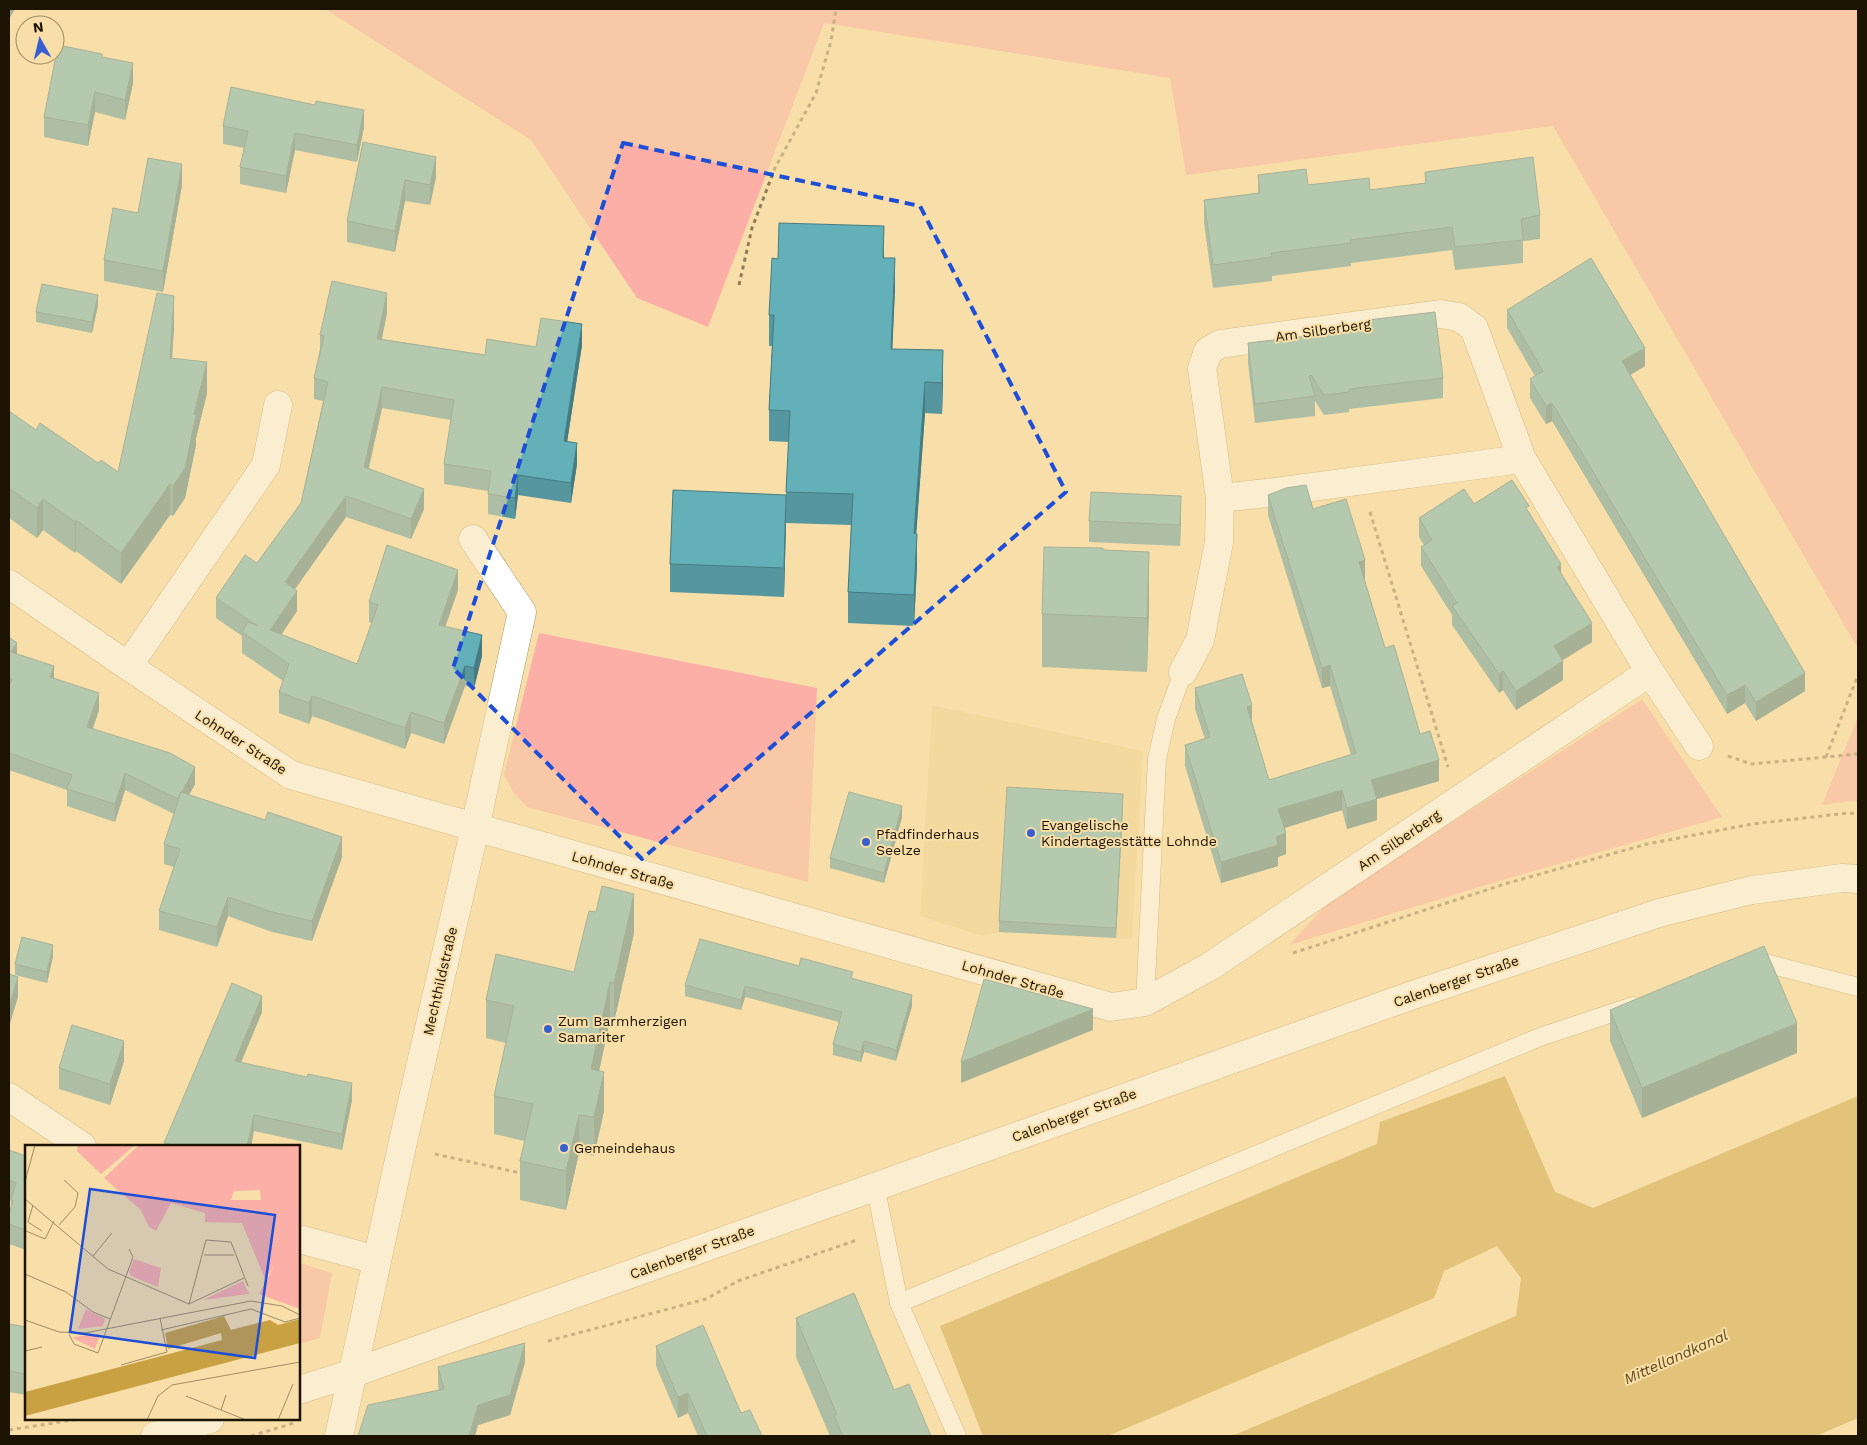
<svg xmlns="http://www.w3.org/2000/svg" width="1867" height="1445" viewBox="0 0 1867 1445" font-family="'Work Sans',sans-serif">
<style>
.built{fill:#f0d394}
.green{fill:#fbafa7}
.water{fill:#c9a143}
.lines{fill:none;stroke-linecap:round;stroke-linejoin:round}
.lane-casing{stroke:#ac9460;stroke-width:19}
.street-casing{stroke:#ac9460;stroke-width:29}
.secondary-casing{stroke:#ac9460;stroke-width:29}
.path{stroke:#8f7d58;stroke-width:3;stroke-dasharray:4 4;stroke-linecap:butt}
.lane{stroke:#fff;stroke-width:18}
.street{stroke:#fff;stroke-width:28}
.secondary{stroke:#fff;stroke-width:28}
.wall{fill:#56979f}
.shaded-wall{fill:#467b82}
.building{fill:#64b0b9;stroke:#467b82}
.marked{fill:none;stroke:#1d4ed8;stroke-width:4;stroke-dasharray:10 6;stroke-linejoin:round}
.poi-dot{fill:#375fcf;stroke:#f8dea8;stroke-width:2}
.labels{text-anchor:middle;stroke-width:4;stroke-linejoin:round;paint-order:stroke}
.street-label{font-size:14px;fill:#1c1301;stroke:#f8dea8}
.poi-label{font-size:14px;fill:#1c1301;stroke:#f8dea8;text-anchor:start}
.water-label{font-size:15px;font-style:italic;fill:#614c1a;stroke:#f8dea8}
.inset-road{fill:none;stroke:#a08d65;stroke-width:1}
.view{fill:#1d4ed8;fill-opacity:0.15;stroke:#1d4ed8;stroke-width:2.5}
.inset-edge{fill:none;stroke:#1c1301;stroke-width:2.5}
</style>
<rect width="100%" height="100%" fill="#f8dea8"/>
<path class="built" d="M932,705l211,46 -11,188 -133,-7 -17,4 -62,-20z"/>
<g class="green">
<path d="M325,9h1533l-1,638 -304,-521 -367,49 -16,-97 -346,-55 -116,304 -71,-29 -106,-158z"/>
<path d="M539,633l278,55 -9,194 -281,-75 -14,-15 -9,-18z"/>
<path d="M1642,699l80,118 -216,62 -217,66 39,-42z"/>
<path d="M1858,717v85l-7,-1 -29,4z"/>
<path d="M299,1263l33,10 -12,65 -21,6z"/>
</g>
<path class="water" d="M1505,1076l50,116 38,16 265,-112v322l-42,18h-584l284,-120 5,-38 -24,-32 -53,25 -10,27 -326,138h-125l-43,-110 437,-182 3,-22z"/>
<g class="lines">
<defs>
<g id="lane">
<path d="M1751,968l14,-5 93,24"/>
<path d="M1145,1002l12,-243 9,-40 17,-47"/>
<path d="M875,1185l24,118 58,133"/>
<path d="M899,1303l641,-266 93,-31"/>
</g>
<g id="street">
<path d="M1220,498l47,-5 255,-34"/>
<path d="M9,584l119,82 163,109 820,232 34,-5 64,-35 441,-295"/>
<path d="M128,666l138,-201 12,-60"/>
<path d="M1183,672l17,-32 19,-98 1,-44 -18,-130 6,-17 12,-7 220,-30 19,3 15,11 48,131 128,213 49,74"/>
<path d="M9,1097l73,49"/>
<path d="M299,1239l78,21"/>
<path d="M339,1436l63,-290 73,-318 47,-216 -49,-73"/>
</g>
<g id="secondary">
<path d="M299,1390l54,-17 1057,-377 249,-83 93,-23 90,-12 16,1"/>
<path d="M155,1436l55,-17"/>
</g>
</defs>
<use href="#lane" class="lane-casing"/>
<use href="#street" class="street-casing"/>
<use href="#secondary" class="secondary-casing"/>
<g class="path">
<path d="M739,285l13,-57 23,-60 41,-75 15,-52 5,-32"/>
<path d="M1370,512l78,255"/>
<path d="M1728,756l23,8 107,-10"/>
<path d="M1826,757l32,-82"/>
<path d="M1293,953l215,-70 139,-39 105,-20 96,-11 10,1"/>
<path d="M435,1154l85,19"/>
<path d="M548,1341l158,-42 32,-18 119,-41"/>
<path d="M9,1430l70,-11"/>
<path d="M251,1436l43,-13"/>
</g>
<use href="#lane" class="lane"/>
<use href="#street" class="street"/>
<use href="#secondary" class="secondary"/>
</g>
<g class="wall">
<path d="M102,57l31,26 -8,37 -30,-8 -7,34 -44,-9v-20z"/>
<path d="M223,126l141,1 -7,35 -62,-12 -9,43 -46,-9v-17l4,-19 -21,-4z"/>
<path d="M363,142l73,35 -6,28 -25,-4 -10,51 -48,-10v-21z"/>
<path d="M1425,172l115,43v24l-17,2v22l-68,7 -3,-20 -101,13v3l-79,10v5l-59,7 -9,-65v-23l54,-7v-18l50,10 62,5 55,-7z"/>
<path d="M182,185l-19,107 -59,-11v-21z"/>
<path d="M884,258l11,31 -3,60 51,32 -1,33 -17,-1 -9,121 1,31 -3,61 -66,-3v-31l3,-67 -65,-2v-31l3,-50 -20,-1v-31l3,-64h-3v-31l9,-56z"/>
<path d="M98,305l-6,28 -56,-11v-10z"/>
<path d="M1507,310l138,56 -15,9 175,316 -49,30 -11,-18 -18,11 -175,-293 -6,3 -16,-26v-19l5,-3 -28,-48z"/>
<path d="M387,313l-5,26 103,16 51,-8 46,-2 -15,97 10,22 -6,39 -53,-8 -3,24 -27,-5v-23l-44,-7v-20l7,-44 -69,-12 -13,60 55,41 -13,30 -65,-22 -51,72 2,22 -16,24 76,29 15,-41 -3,-1v-20l89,-12 -13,36 37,30 -8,32 -9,-2 -21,58 -33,-11 -6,16 -93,-33 -3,8 -30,-11v-21l4,-11 -41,-28v-17l-26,-18v-20l41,-35 44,-60 22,-102 -9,-2v-21l6,-29v-14z"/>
<path d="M1368,320l75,58v20l-94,11v3l-25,3 -9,-14v15l-60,7 -7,-60v-20l120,-14z"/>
<path d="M174,326l-2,32 35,35 -11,45v7l-11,53 -12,18 -3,-1 -49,69 -45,-33 -1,2 -32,-23 -6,8 -28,-20v-107l27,19 62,33 20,9z"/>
<path d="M1268,495l45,14 52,71 -1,1 21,67 54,133 -62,18v21l-30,9 -5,-19 -58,18 2,26 -8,3v9l-57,17 -36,-117v-21l20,-6 -10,-30v-21l57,33 17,59 82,-25 -21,-69 -8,2 -54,-173z"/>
<path d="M1474,504l55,8 32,61 31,69 -29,18v20l-47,30 -13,-20 -4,3 -47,-68v-10l-31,-49v-19l3,-2 -5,-8v-19z"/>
<path d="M1181,517l-1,29 -91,-4v-21z"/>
<path d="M786,523l-2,74 -114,-5v-28z"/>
<path d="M1104,550l45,56 -2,66 -105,-5v-53z"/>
<path d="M9,637l8,17 37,24 45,32 -6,18 102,56 -6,11 153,62 -30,84 -40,-9 -44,-16 -11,31 -58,-17v-19l15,-44 -10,-3v-20l10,-30 -49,-24 -10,32 -48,-16v-16l-58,-20z"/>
<path d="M1123,804l-7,134 -117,-6v-11z"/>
<path d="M902,817l-18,66 -54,-15v-10z"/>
<path d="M634,933l-20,89 -4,-2 -11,51 5,40 -10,45 -15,-3 -13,57 -46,-10v-39l5,-20 -31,-7v-38l12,-53 -20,-5v-38l88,-28z"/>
<path d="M53,956l-6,27 -32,-8v-11z"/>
<path d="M799,966l54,13 59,27 -16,55 -32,-9 -3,10 -28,-7v-11l6,-22 -94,-25 -4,13 -56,-14v-11z"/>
<path d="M1610,1010l187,43 -155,65 -32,-77z"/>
<path d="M262,1012l-21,50 111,38 -10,50 -88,-19 -3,15h-87v-3z"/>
<path d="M124,1061l-14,44 -51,-16v-21z"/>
<path d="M9,1150l17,6v94l-17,-6v-30l2,-6v-7h-2z"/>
<path d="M796,1318l98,72 37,46h-101l-34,-79z"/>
<path d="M9,1324l17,3v68l-17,-3z"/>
<path d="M656,1346l85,67 21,23h-64l-10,-23 -10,5 -22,-52z"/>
<path d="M525,1362l-15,53 -32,10 -3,11h-117l81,-46 -1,-3v-20z"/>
</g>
<g class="shaded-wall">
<path d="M9,9h6l-6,10z"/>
<path d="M133,63v20l-8,37v-20z"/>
<path d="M95,92v20l-7,34v-21z"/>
<path d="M364,110v17l-7,35v-17z"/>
<path d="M295,133v17l-9,43v-17z"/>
<path d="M436,157v20l-6,28v-20z"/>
<path d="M182,164v21l-19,107v-21z"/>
<path d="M405,180v21l-10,51v-21z"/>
<path d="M884,226v31l-1,32v-31z"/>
<path d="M895,258v31l-4,91v-31z"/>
<path d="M387,293v20l-10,46v-20z"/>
<path d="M98,295v10l-6,28v-11z"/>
<path d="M174,296v30l-4,62v-30z"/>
<path d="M582,324v21l-18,117v-21z"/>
<path d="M1645,348v18l-23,14v-19z"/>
<path d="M943,350v31l-1,33v-31z"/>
<path d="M207,362v31l-11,45v7l-11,53 -12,18v-30l21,-72z"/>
<path d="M925,382v31l-11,152v-32z"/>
<path d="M382,387v21l-18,79v-20z"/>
<path d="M1552,403v18l-6,3v-18z"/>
<path d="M577,443v21l-6,39v-20z"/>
<path d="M518,475v20l-3,24v-21z"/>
<path d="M170,484v31l-49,69v-31z"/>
<path d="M424,489v20l-13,30v-20z"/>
<path d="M786,495v28l-2,74v-29z"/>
<path d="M346,496v21l-61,86v-21z"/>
<path d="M1181,496v21l-1,29v-21z"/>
<path d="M43,499v31l-6,8v-30z"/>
<path d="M76,520v31l-1,2v-31z"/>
<path d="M917,534v31l-3,61v-31z"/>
<path d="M1149,552v54l-2,66v-54z"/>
<path d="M1365,560v20l-6,2v-20z"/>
<path d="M1561,564v19l-4,-16z"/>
<path d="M458,570v20l-19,55v-20z"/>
<path d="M297,591v20l-27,40v-21z"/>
<path d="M1592,623v19l-38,23v-19z"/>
<path d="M482,635v21l-8,32v-20z"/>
<path d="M17,643v17l-6,-8z"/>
<path d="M1563,661v19l-47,30v-19z"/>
<path d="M1330,665v21l-8,2v-20z"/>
<path d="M54,666v18l-4,-7z"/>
<path d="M465,666v20l-21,58v-21z"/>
<path d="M1503,671v19l-4,3v-19z"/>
<path d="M1805,673v18l-49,30v-19z"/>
<path d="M1745,685v18l-18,11v-19z"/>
<path d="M99,693v17l-12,34v-17z"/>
<path d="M312,696v20l-3,8v-21z"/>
<path d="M1252,705v21l-5,-19z"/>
<path d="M411,712v21l-6,16v-21z"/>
<path d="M1439,760v21l-62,18v21l-30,9v-21l24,-28z"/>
<path d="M195,767v17l-17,32v-17z"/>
<path d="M125,773v17l-10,32v-18z"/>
<path d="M1342,790v20l-64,20v-21z"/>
<path d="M1123,794v10l-7,134v-10z"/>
<path d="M902,806v11l-18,66v-10z"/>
<path d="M1286,833v21l-8,3v9l-57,17v-21l55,-25z"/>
<path d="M342,837v20l-30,84v-20z"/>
<path d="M634,894v39l-20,89v-39z"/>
<path d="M228,897v19l-11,31v-20z"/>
<path d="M53,945v11l-6,27v-11z"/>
<path d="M18,977v20l-9,30v-21z"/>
<path d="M610,982v38l-19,88v-39z"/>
<path d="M745,986v11l-4,13v-10z"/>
<path d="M912,995v11l-16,55v-11z"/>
<path d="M262,996v16l-27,65v-16z"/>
<path d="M1093,1009v21l-132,53v-21z"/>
<path d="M1797,1023v30l-155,65v-30z"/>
<path d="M124,1041v20l-14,44v-21z"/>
<path d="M864,1041v11l-3,10v-10z"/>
<path d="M604,1072v39l-10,45v-39z"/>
<path d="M352,1083v17l-10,50v-16z"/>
<path d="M254,1115v16l-3,15h-4z"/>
<path d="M579,1115v38l-13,57v-39z"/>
<path d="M525,1343v19l-15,53 -32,10 -3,11h-6l9,-31z"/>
<path d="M688,1393v20l-10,5v-21z"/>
</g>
<g class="building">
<path d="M58,45l44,9v3l31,6 -8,37 -30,-8 -7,33 -44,-8z"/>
<path d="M231,87l84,18 1,-4 48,9 -7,35 -62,-12 -9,43 -46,-9 8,-36 -25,-5z"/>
<path d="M363,142l73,15 -6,28 -25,-5 -10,51 -48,-10z"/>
<path d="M1533,157l7,58 -19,4 2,21 -68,7 -3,-20 -102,13 1,3 -80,10 1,4 -59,8 -9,-65 56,-7 -2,-18 48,-6 2,16 61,-7 1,12 56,-7 -1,-11z"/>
<path d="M148,158l34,6 -19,107 -59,-11 9,-52 25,5z"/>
<path d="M779,223l105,3 -1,32h12l-4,91 52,1 -1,33 -17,-1 -11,151 3,1 -3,61 -66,-3 5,-98 -67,-2 4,-81 -21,-1 5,-95h-5l3,-57 6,1z"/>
<path d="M1591,258l54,90 -23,13 183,312 -49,29 -11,-17 -18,10 -175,-292 -6,3 -16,-27 13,-8 -36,-61z"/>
<path d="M332,281l55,12 -10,46 108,16 2,-16 49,8 5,-29 41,6 -18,117 13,2 -6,40 -53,-8 -3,23 -27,-4 3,-23 -47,-7 10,-64 -72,-13 -18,80 60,22 -13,30 -65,-23 -61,86 12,9 -27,39 87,34 21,-59 -9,-3 18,-57 71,25 -19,55 43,10 -8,33 -9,-2 -21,57 -33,-11 -6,16 -93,-32 -3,7 -30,-11 10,-28 -47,-32 6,-10 10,4 -42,-28 29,-43 12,8 44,-60 27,-121 -14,-4 10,-42 -4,-1z"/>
<path d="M42,284l56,11 -6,27 -56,-10z"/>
<path d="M157,293l17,3 -4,62 37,4 -13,52 2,1 -11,53 -12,18 -3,-2 -49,69 -45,-33 -1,2 -32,-23 -6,9 -28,-20v-77l27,19 4,-7 58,40 3,-3 17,12z"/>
<path d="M1435,312l8,66 -94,11v3l-25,3 -13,-20 -2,1 6,20 -60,8 -7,-61 121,-14 -1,-9z"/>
<path d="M1512,480l17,26 -3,2 35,56 -4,3 35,56 -38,23 9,15 -47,30 -13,-20 -4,3 -47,-68 5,-3 -36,-56 11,-7 -13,-22 45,-29 10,15z"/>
<path d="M1306,485l7,24 33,-10 19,61 -6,2 26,86 9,-3 26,89 10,-3 9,29 -68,20 6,19 -30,9 -5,-18 -64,19 8,24 -10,4 2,8 -57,17 -36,-117 25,-8 -15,-49 47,-14 10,31 -5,2 22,73 87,-27 -26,-88 -8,3 -54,-173 18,-7z"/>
<path d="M673,490l113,5 -2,73 -114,-4z"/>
<path d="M1091,492l90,4 -1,29 -91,-4z"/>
<path d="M1044,547l59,1 1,2 45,2 -2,66 -105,-4z"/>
<path d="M9,637l8,6 -6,9 43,14 -4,11 49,16 -12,34 83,26 25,14 -13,25h-1l-3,7 -53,-26 -10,31 -48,-15 5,-14 -63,-22v-68l3,-5 -3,-3z"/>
<path d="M1007,787l116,7 -7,134 -117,-7z"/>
<path d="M181,792l84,28 3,-8 74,25 -30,84 -40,-9 -44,-15 -11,30 -58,-16 21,-62 -16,-5z"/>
<path d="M849,792l53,14 -18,67 -54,-15z"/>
<path d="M602,886l32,8 -20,89 -4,-1 -19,87 13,3 -10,45 -15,-2 -13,56 -46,-10 13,-57 -39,-8 20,-90 -28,-6 10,-46 78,18 15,-61 7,1z"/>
<path d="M22,937l31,8 -6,27 -32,-8z"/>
<path d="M700,939l99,27 2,-8 52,14 -2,6 61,17 -16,55 -32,-9 -3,11 -28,-8 9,-32 -97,-26 -4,14 -56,-15z"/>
<path d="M1764,946l33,77 -155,65 -32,-78z"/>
<path d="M9,974l9,3 -9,29z"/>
<path d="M984,979l109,30 -132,53z"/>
<path d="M232,983l30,13 -27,65 72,16 1,-3 44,9 -10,51 -88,-19 -7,31h-68l-15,-3z"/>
<path d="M72,1025l52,16 -14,43 -51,-16z"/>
<path d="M9,1150l17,6v74l-17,-6v-10l4,-13 -2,-2 5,-16 -7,-3z"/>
<path d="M854,1293l40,97 15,-6 22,52h-88l-9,-21h3l-41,-97z"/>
<path d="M9,1324l17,3v47l-17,-3z"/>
<path d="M703,1325l38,88 9,-3 12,26h-55l-19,-43 -10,4 -22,-51z"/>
<path d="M525,1343l-15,52 -32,10 -9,31h-111l10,-31 76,-16 -6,-22z"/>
</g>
<path d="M0 0H1867V1445H0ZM623,143l297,63 146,286 -424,367 -189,-191z" fill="#f8dea8" fill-opacity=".55" fill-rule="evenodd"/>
<path class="marked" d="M623,143l297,63 146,286 -424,367 -189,-191z"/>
<g class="poi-dot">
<circle cx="1031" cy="833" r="5"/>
<circle cx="866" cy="842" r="5"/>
<circle cx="548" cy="1029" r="5"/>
<circle cx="564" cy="1148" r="5"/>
</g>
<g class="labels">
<g class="street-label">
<text transform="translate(1323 330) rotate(-8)" y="5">Am Silberberg</text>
<text transform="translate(241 742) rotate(33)" y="5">Lohnder Straße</text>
<text transform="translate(1399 840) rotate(-34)" y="5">Am Silberberg</text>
<text transform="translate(623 870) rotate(16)" y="5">Lohnder Straße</text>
<text transform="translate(1013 979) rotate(16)" y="5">Lohnder Straße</text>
<text transform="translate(440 981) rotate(-77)" y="5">Mechthildstraße</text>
<text transform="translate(1456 981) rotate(-19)" y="5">Calenberger Straße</text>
<text transform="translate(1074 1115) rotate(-20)" y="5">Calenberger Straße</text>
<text transform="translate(692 1252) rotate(-20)" y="5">Calenberger Straße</text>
</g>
<g class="poi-label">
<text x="1041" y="830">Evangelische<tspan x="1041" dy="16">Kindertagesstätte Lohnde</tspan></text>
<text x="876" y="839">Pfadfinderhaus<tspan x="876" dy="16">Seelze</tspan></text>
<text x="558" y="1026">Zum Barmherzigen<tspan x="558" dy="16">Samariter</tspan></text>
<text x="574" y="1153">Gemeindehaus</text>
</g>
<g class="water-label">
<text transform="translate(1676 1357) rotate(-24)" y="5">Mittellandkanal</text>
</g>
</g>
<g transform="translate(25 1145)">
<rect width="275" height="275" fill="#f8dea8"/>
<path d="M53,0h57l-34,29 -24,-23zM114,0h161v164l-41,-15 16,-30 -10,15 -23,-56 -37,-1v-9l-34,-10 -15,28 -7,-4 -8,-17 -37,-32zM235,45l1,10h-30l3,-9zM109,114l27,9 -3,19 -27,-11 -2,-4zM218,136l6,13 -45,6 5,-3zM61,164l19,10 -2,7 -25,3zM75,189l-5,15 -22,-11 1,-1z" fill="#fbafa7" fill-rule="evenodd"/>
<path d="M199,171l7,14 39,-10 8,5 22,-6v24l-275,73v-24l197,-52 -1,-7 -53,16 -3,-16z" fill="#c9a143"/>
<path class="inset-road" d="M0,37l10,-37M0,54l83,70 81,35M8,60l-5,17 14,9M34,80l16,-18 3,-14 -14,-13M1,86l19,8 9,-18M179,110h30M68,111l19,-23M0,129l41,18 27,20 17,7M164,159l17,-64 25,2 17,44M164,159l55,-26M0,175l34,12 26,1 166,-32 31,5 18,9M136,185l90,-21 34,13 15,-4M44,189l5,10 24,9 35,-96 -4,-8M0,206l17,-4M96,220l46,-13 -7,-34M161,251l60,24M196,265l5,-15M122,275l11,-24 14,-11 128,-23M253,275l15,-36"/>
<path class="view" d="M65,44l185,26 -20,143 -185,-26z"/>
<rect width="275" height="275" class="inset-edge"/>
</g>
<rect width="1867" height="1445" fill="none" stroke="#1c1301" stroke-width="20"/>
<g transform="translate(40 40) rotate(352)"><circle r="24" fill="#f8dea8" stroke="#a08d65"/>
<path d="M0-4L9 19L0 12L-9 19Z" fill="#375fcf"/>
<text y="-8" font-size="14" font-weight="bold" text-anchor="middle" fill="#1c1301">N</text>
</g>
</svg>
